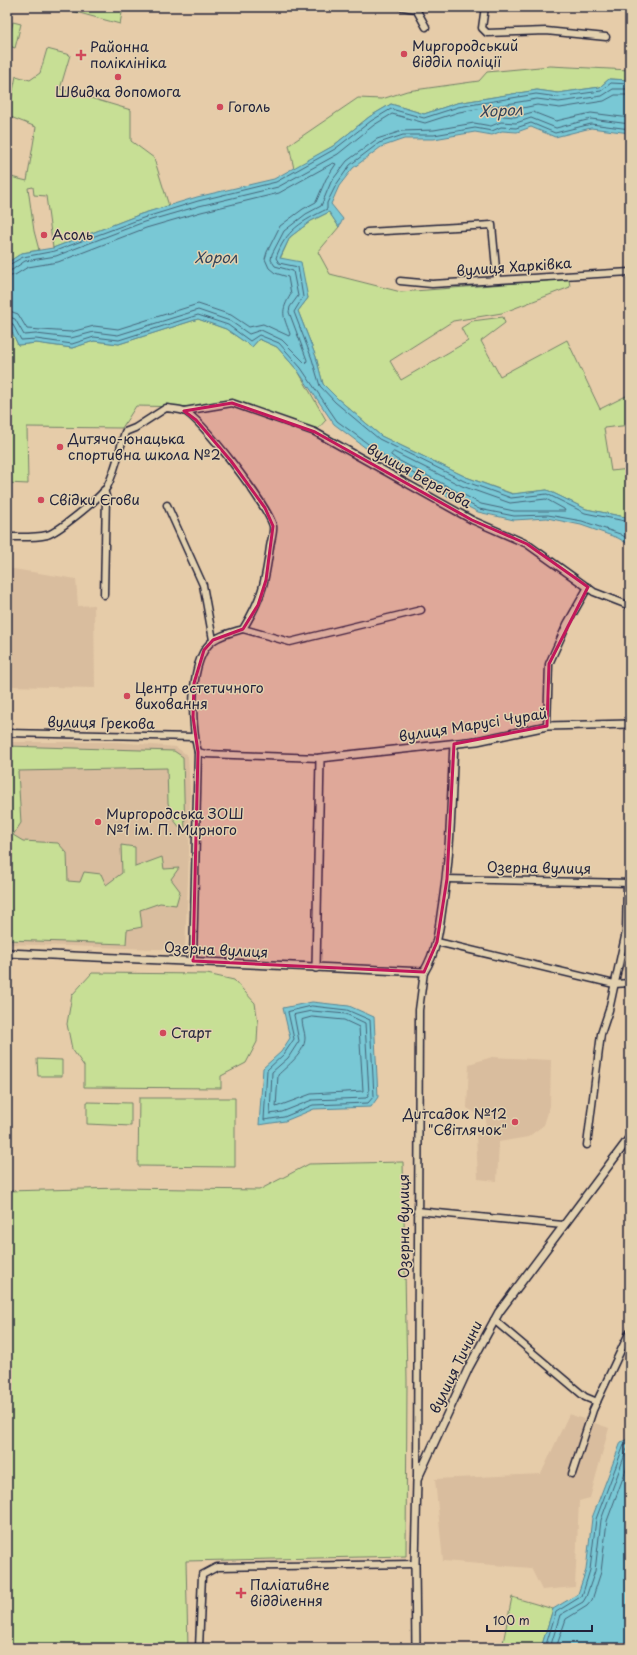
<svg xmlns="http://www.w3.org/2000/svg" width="637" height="1655" viewBox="0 0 637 1655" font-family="'Playpen Sans',sans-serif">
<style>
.built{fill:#d9bd9e}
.green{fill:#c7df95;stroke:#748068}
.water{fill:#79c8d5;stroke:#568697}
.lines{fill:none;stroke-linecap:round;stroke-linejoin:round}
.shore{stroke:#456479;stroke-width:1}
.minor-casing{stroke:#22223b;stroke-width:9}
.tertiary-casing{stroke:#22223b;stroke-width:10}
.minor{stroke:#e3d1af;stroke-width:6}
.tertiary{stroke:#e3d1af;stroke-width:7}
.marked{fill:#c2185b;fill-opacity:0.2;stroke:#c2185b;stroke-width:3;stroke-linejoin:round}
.poi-dot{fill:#d1495b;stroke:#e3d1af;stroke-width:1.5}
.labels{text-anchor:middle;stroke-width:3;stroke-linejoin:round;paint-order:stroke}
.poi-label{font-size:14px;fill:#22223b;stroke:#e3d1af;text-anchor:start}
.street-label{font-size:14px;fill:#22223b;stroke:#e3d1af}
.water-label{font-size:15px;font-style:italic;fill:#33435a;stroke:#e3d1af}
</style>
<rect width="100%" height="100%" fill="#e6cca9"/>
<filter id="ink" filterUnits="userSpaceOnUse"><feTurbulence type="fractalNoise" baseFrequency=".025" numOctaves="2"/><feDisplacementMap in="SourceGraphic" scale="8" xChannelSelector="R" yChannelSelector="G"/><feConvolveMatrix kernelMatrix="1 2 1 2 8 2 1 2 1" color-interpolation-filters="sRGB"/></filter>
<g filter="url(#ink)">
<g class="built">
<path d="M7,568l69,11 2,27 16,-1 1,83 -88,-2z"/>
<path d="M7,742h109l60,5 12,9 2,35 -1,61 -4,98 -178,-6z"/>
<path d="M492,1057l59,3 -1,46 -6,19 -16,12 -29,5 -2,39 -19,-2 -2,-45h9l1,-15 -19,-11 2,-44z"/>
<path d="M569,1414l40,14 -19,70 -11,3 -4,86 -33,3 -11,-22 -88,-7 -8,-82 106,-5z"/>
</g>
<g class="green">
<path d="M73,7h50l-3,17 -48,-13z"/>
<path d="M13,22l8,2 -6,24 -8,-3z"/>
<path d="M47,49l23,6 -10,34 71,21v31l23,17 15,48 -28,8 -88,34 -7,-52 -12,-1 -1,-8 -5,1 6,43 5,19 -17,3 -15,10v-87l20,5 9,-54 -28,-11 8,-40 14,4 10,-7z"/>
<path d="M550,66l80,4v10l-21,-1 -9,8 -42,6 -21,-3 -80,13 -33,11 -33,-10 -22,13 -36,29 -39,23 -5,-24 69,-47 24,1 25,-8 72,-10 8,-9z"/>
<path d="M329,212l10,15 -21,25 12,22 71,18 168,-13 1,8 -68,26 -49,8 -63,40 11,19 67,-39 -7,-13 11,-7 31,-4 2,6 -24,18 19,35 67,-36 33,69 30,-15v31l-26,3 7,43 19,-2v49l-44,-9 -39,-19 -34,4 -47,-17 -85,-41 -43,-37 -15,-15 -7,-27 -18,-46 10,-13 -4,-14 -24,-25 10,-22 21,-16z"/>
<path d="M198,319l28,10 26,18 7,-8 18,8 21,24 28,49 -11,12 -83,-29 -44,4 -52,-1 -14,22 -95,-1 1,57 -21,-1v-162l11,24 18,-2 36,5 22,-7 25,3z"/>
<path d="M7,746l167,5 9,6 2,77 -12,-15 -5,-16 -1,-35 -149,3 3,52 -8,12 10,6 35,2 9,10 1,28 12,1 4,-10 17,2 5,11 16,-12 -1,-28 14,2v20l27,-10 2,12 15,-1 -8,11 9,12 -4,14 -16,-2 -20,7 2,17 -15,3 -1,14 -119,-4z"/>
<path d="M92,973l115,1 27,6 21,23 3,20 -1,19 -11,21 -25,13v12l-137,-1v-21l-12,-17 -5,-25 5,-29z"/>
<path d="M37,1059l25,1v16h-24z"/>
<path d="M139,1098h96v69l-97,-1z"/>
<path d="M87,1102l44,1v23l-44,-2z"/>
<path d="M403,1162l4,219 -1,175 -220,5 2,87h-181v-457l114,-3 138,2 50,-26z"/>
<path d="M512,1597l41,12 -12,39h-39z"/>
</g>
<g class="water">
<path d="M609,79l21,1v53l-39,-5 -36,9 -24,-10 -14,5 -15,-1 -10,4 -17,-3 -41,7h-30l-23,8 -28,21 -14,18 -8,18 12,15 -4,8 -10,-15 -18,9 -21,16 -10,21 21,4 7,36 -10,13 18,46 7,27 15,15 43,37 85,41 46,17 35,-4 39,19 44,9v27l-12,-7 -37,-13 -34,-7 -33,2 -36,-8 -87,-45 -57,-43 -36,-53 -21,-24 -18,-8 -7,8 -26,-18 -28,-10 -79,25 -25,-3 -22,7 -36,-5 -18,2 -11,-24v-58l15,-10 31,-5 88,-34 56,-17 77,-18 59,-33 36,-29 22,-13 33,10 33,-11 80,-13 21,3 42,-6z"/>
<path d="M312,1002l37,4 25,11 4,80 -7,10 -57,2 -29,12 -26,4 4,-57 18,-16 9,-14 -7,-30z"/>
<path d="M630,1438v210h-89l12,-39 25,-15 8,-24 6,-52 29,-76z"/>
</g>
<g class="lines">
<g class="shore">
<path d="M630,95h-15l-11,6 -44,7 -23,-3 -34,7 -2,2 2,2 12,1 18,-5 23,9 35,-8 39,5"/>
<path d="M630,129l-39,-5 -36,9 -24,-10 -15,5 -15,-1 -9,4 -17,-3 -41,7h-31l-24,8 -29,22 -14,20 -9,18v6c-24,12 -42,21 -51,49l3,5 19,4 5,30 -9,15 18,47 8,27 15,16 44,37 85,42 47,17 36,-4 38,19 45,9"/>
<path d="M7,266l16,-9 32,-6 88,-33 55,-17 78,-19 59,-33 36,-28 20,-12 33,9 34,-11 78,-13 22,3 43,-6 10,-8 19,1"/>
<path d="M7,271l5,-1 13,-9 31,-5 88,-34 55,-16 79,-19 60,-33 36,-29 18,-11 33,9 34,-11 78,-13 22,3 43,-6 11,-7h17"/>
<path d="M7,277l8,-2 13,-8 30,-5 88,-34 55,-16 78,-19 54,-30 3,1 -10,15 -10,23 -13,7 -23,17 -13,26 -2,7 4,9 6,5 13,4 3,17c-11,18 -8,21 -1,40l-1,2 -26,-12 -14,3 -18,-12 -33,-11 -80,25 -24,-3 -23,6 -44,-3 -9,-15 -11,-4"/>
<path d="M7,316l8,3 9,16 12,-1 35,4 23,-6 24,3 80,-25 32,11 19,13 12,-4 21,10 24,24 1,-4 -18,-48 1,-5 8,-11 -5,-25 -18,-5 -4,-6 1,-6 12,-23 22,-17 15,-8 10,-24 16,-21 30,-22 25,-8 32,-1 40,-7 17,3 10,-4 15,1 15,-5 25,10 35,-9 39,5"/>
<path d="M7,321l5,2 9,17 15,-1 36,5 22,-7 25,3 79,-25 30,10 22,16 9,-6 20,8 22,25 36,53 57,42 85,46 35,7 34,-1 34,6 38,13 10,6"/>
<path d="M394,452l68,34 48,17 36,-4 18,10 1,2h-51l-33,-7 -85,-45 -5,-4z"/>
<path d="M312,1006l35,4 23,10 4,76 -6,7 -55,2 -29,12 -20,3 3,-50 17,-16 10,-15 -6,-27z"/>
<path d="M312,1011l34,3 19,9 4,71 -3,4 -54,2 -30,12 -12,2 2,-42 16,-14 11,-17 -5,-26z"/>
<path d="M312,1017l32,3 15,7 4,64 -52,3 -35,13 2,-32c9,-9 27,-22 27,-37 0,-6 -3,-12 -3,-18z"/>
<path d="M545,1648l11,-36 26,-16 8,-26 6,-51 28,-74 6,-3"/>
<path d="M550,1648l10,-33 23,-13 3,-5 9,-26 6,-51 26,-71 3,-1"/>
<path d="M556,1648l10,-29 21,-13 5,-6 9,-28 6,-51 23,-62"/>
</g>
<defs>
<g id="minor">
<path d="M402,7l14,2 10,18"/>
<path d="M485,7l-3,21 5,5 59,-2 60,6"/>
<path d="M367,232l125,-7 5,54"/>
<path d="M400,281l32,3 198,-12"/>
<path d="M184,411l48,-8 83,29 157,88 55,24 67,48 36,14"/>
<path d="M104,490l2,6 -2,99"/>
<path d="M167,505l36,80 10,55"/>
<path d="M7,537c13,0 27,1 40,-2 11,-3 53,-37 60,-48 9,-17 12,-37 18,-55l10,-4 31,-20c6,1 13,1 18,3 18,8 84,95 89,115 1,6 -2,14 -3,21 -5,36 -8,51 -27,82 -10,3 -20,5 -29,11 -26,17 -23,85 -16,112l-5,209"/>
<path d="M243,629l47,13 131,-32"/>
<path d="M547,726l2,-62 18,-40 21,-37"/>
<path d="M7,733l187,4"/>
<path d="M198,752l8,2 114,4"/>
<path d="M447,879l183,4"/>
<path d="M437,942l177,42 16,-1"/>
<path d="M587,1145l14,-111 8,-24 17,-78 1,-50"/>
<path d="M417,1211l146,14"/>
<path d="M494,1320l91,77 12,5"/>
<path d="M572,1474l21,-64 37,-79"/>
<path d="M417,1478l2,-468 5,-38"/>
<path d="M199,1648l3,-73 15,-8 198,-3"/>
</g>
<g id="tertiary">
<path d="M7,953l417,19c12,-20 15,-41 18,-64 9,-54 9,-110 12,-164"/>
<path d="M316,968l4,-210 157,-17 70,-15 83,-2"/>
<path d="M416,1648l-1,-84 2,-84 52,-113 30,-55 131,-175"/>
</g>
</defs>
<use href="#minor" class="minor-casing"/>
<use href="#tertiary" class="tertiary-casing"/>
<use href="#minor" class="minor"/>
<use href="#tertiary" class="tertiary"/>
</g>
</g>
<path class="marked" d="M232,403l83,29 157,88 55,24 61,43 -39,77 -2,62 -93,18 -7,135 -10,63 -13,30 -231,-11 5,-209 -5,-35 1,-34 10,-33 9,-10 30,-11 15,-24 8,-25 7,-54 -8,-18 -34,-47 -35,-41 -12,-9z"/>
<g class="poi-dot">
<circle cx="404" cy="54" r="4"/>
<path d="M79 49h4v4h4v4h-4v4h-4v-4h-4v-4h4z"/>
<circle cx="118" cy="77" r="4"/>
<circle cx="220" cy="107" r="4"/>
<circle cx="44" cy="235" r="4"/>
<circle cx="60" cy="447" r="4"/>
<circle cx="41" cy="500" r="4"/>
<circle cx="127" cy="696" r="4"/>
<circle cx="98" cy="822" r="4"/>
<circle cx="163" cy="1033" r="4"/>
<circle cx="515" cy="1122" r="4"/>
<path d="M239 1587h4v4h4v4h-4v4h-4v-4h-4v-4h4z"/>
</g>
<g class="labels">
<g class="poi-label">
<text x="412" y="51">Миргородський<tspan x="412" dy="16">відділ поліції</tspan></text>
<text x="90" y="52">Районна<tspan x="90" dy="16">поліклініка</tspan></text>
<text x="118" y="97" text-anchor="middle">Швидка допомога</text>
<text x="228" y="112">Гоголь</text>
<text x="52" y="240">Асоль</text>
<text x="68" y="444">Дитячо-юнацька<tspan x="68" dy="16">спортивна школа №2</tspan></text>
<text x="49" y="505">Свідки Єгови</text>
<text x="135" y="693">Центр естетичного<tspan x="135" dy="16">виховання</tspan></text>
<text x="106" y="819">Миргородська ЗОШ<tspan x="106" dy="16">№1 ім. П. Мирного</tspan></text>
<text x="171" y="1038">Старт</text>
<text x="507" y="1119" text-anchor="end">Дитсадок №12<tspan x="507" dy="16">"Світлячок"</tspan></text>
<text x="250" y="1590">Паліативне<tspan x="250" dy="16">відділення</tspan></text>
</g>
<g class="street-label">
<text transform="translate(514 267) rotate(-4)" y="5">вулиця Харківка</text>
<text transform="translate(419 476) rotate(29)" y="5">вулиця Берегова</text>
<text transform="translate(101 723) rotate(1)" y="5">вулиця Грекова</text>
<text transform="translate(473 725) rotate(-9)" y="5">вулиця Марусі Чурай</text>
<text transform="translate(539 868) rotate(1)" y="5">Озерна вулиця</text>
<text transform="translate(216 950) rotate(3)" y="5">Озерна вулиця</text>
<text transform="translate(404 1226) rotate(-90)" y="5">Озерна вулиця</text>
<text transform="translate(456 1367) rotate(-64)" y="5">вулиця Тичини</text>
</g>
<g class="water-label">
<text transform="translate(501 111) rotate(-3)" y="5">Хорол</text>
<text x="216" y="263">Хорол</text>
</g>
</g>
<rect width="637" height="1655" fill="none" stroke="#e3d1af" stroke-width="24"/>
<rect x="12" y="12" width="613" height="1631" fill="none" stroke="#22223b" stroke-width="1.5" filter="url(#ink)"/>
<path d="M487 1625v6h105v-6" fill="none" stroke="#22223b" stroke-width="2"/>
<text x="493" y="1625" font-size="12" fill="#22223b" stroke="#e3d1af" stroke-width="3" paint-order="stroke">100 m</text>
</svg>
